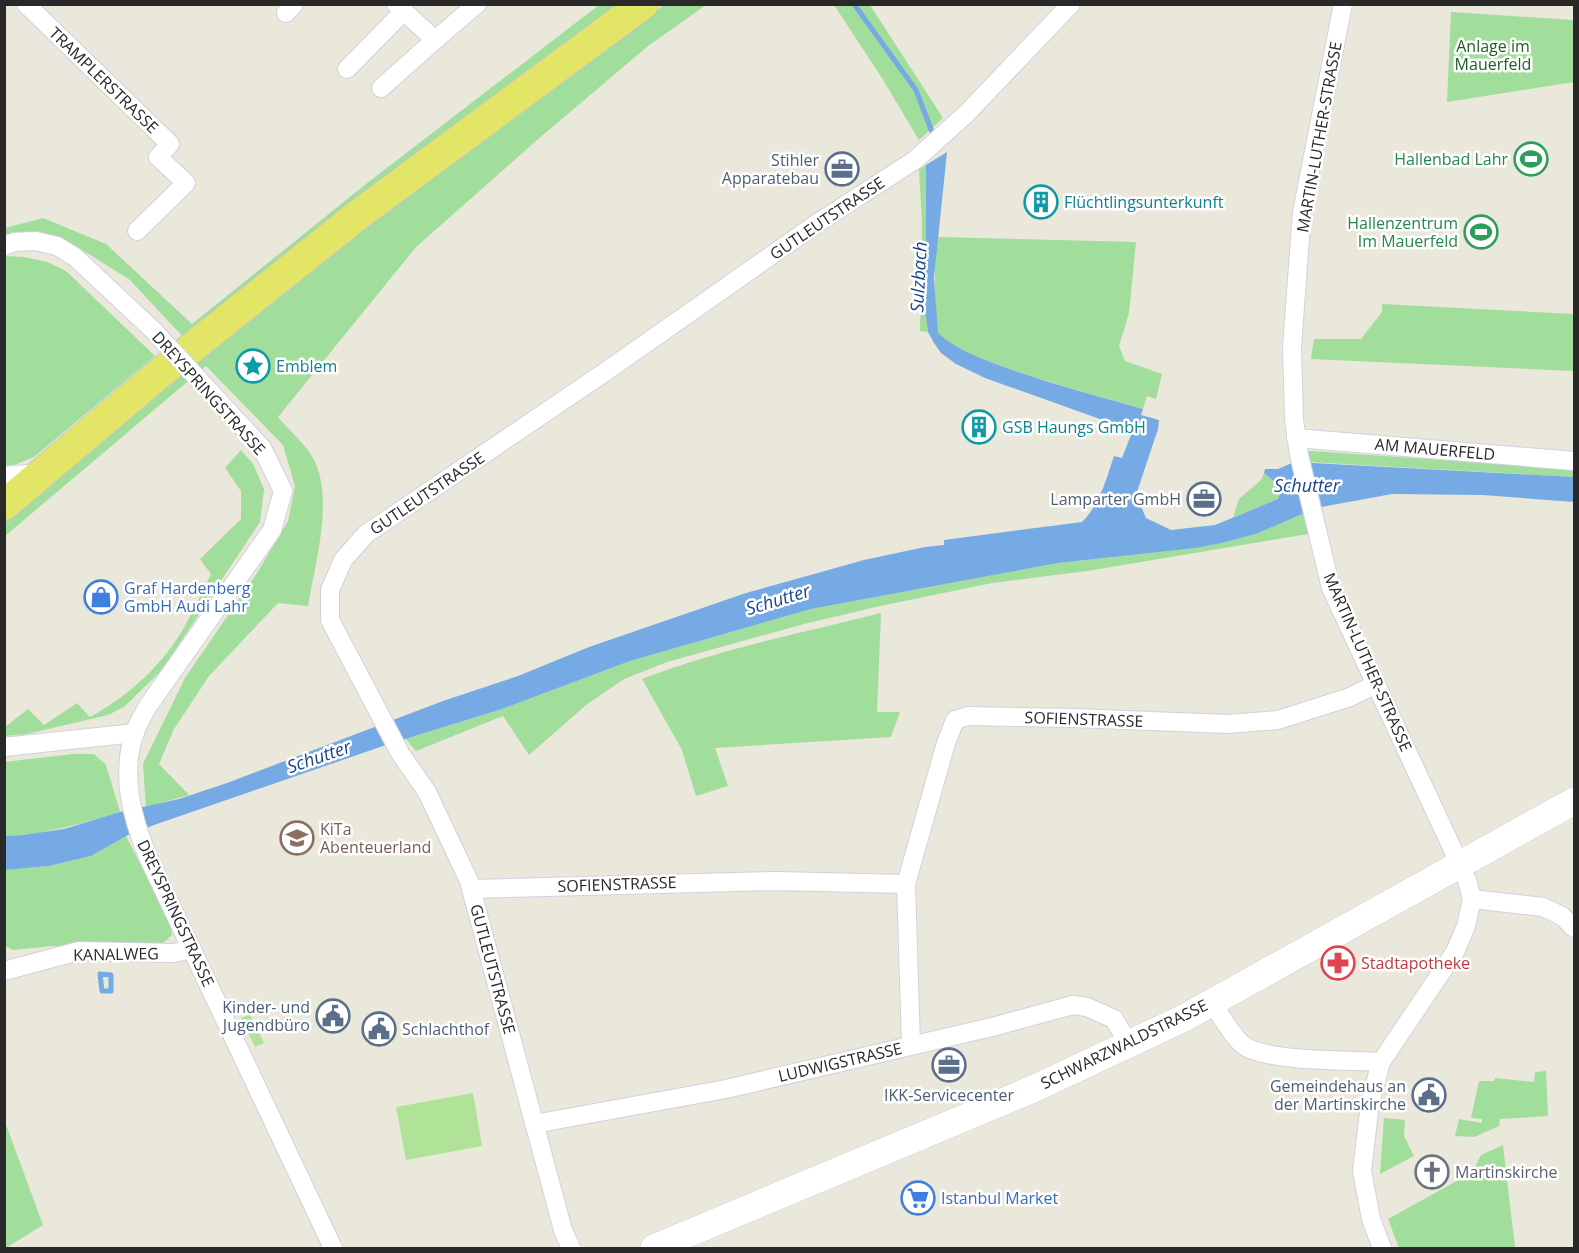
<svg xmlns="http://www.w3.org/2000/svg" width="1579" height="1253" viewBox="0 0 1579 1253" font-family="'Open Sans',sans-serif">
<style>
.green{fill:#a1dd9b}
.pitch{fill:#b0e398}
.water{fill:#75aae5}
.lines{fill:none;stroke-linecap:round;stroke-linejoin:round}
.stream{stroke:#75aae5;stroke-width:5}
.street-casing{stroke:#d2d1e0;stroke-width:20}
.secondary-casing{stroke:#d2d1e0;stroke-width:28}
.primary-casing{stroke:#c7c7c7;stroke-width:32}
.street{stroke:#fff;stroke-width:18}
.secondary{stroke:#fff;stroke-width:27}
.primary{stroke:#e2e565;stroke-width:30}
.street-bridge-casing{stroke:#d2d1e0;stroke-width:20;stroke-linecap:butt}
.street-bridge{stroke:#fff;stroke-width:18}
.labels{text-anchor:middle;stroke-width:5;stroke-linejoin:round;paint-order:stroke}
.park-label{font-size:16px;fill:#1f5f22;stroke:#fff}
.street-label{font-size:16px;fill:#292929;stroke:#fff}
.leisure-label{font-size:16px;fill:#27864d;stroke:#fff;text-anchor:end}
.service-label{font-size:16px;fill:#4e5e75;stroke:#fff;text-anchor:end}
.culture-label{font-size:16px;fill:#0d838f;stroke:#fff;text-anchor:start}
.shop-label{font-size:16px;fill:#366cbe;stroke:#fff;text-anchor:start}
.education-label{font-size:16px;fill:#785e54;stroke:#fff;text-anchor:start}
.health-label{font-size:16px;fill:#be3a42;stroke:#fff;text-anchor:start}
.worship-label{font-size:16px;fill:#5b616d;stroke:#fff;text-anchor:start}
.water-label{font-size:18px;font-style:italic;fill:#17468e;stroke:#fff}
</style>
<rect width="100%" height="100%" fill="#eae7db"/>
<g class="green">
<path d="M599,5h22l-434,336 -57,-61 -41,-26 -28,-14 -56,-2v-10l38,-10 63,26 86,80 174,-140z"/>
<path d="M664,5h42l-58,41 -111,94 -121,107 -138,170c10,13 29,28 36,43 20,39 1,104 -6,146l-30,-3 -69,73 -35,53 -15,35 30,31 -43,12 -3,-43 42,-86 72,-105 31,-52 7,-35 -12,-41 -77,-79 -201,170v-16c170,-140 340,-283 518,-415 46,-34 94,-67 141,-100z"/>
<path d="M834,5h36l73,113 -24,22 -37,-62z"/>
<path d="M1451,12l123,8v62l-127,20z"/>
<path d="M926,165v151l2,16 -8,-1 2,-108 -3,-53z"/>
<path d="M937,237l199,5 -7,71 -10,33 6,15 37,13 -6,25 -9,-3 -4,13c-32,-10 -193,-51 -204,-76 -3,-5 -2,-13 -3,-18 -2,-27 -1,-52 1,-78z"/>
<path d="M4,256l20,1 23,5 19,9 89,85 -121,101 -20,8h-10z"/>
<path d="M1382,304l192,10v57l-263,-12 3,-20h47l21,-27z"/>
<path d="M241,450l12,14 11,25 -4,33 -98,148 -38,37 -16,8 -81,19 -22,2v-9l23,-18 16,16 33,-22 13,14c39,-21 74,-53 96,-93 9,-16 17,-34 25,-50l-11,-15 41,-40v-28l-16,-23z"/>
<path d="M1312,451l262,18v8l-266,-15 -2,-10z"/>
<path d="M1264,473l18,15 -4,11 -45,18 6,-18 22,-19z"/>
<path d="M1304,513l4,21 -221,37 -95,12 -112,23 -76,18 -137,38 -43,17 -38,26 -57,50 -26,-39 -87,35 -10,-12 93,-29 131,-49 181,-52 247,-46 138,-15 26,-5 34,-9z"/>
<path d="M881,613l-4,99h23l-9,25 -176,11 13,38 -32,10 -14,-46 -40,-71c77,-30 160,-46 239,-66z"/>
<path d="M73,754h21l12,11 14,47c-38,11 -75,23 -115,24l-1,-74z"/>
<path d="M126,836l45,87 1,12 -12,11h-108l-39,4 -8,-4v-76l44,-4 42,-10z"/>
<path d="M1546,1071l2,45 -48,3 -1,7 -25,11 -19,-1 4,-17 23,4v-4l-11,-1 8,-37h15l1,-3 39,4 1,-10z"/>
<path d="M1384,1118l21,2 -1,16 10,20 -34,18z"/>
<path d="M5,1122l38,103 -37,23h-2z"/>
<path d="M1503,1145l12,103h-116l-11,-29 85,-47 8,-17z"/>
</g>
<g class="pitch">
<path d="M250,1014l14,29 -9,4 -14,-29z"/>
<path d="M473,1093l9,53 -76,14 -10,-53z"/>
</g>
<path class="water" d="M947,152l-13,126 4,54c20,29 165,65 205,77l-2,6 18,5 -1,9 -21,63 2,10 7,16 25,12 44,-5 63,-26 4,-11 -18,-15 1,-4h13l16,-7 280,15v25l-91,-7 -91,-1 -76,14 -60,26 -34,9 -26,5 -138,15 -247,46 -181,52 -131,49 -113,35 -232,80 -26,10 -37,21 -42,10 -44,4v-34l18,-1 41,-6 56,-17 59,-13 48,-16 216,-82 75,-25 71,-29 157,-54 118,-33 61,-13 19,-2v-5l138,-18c18,-18 24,-42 32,-66l8,2 9,-23 -3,-6 -143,-51 -29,-14 -15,-11 -7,-10 -6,-11 -2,-16v-151z"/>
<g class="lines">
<g class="stream">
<path d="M854,4l62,86 18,47"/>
<path d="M100,974l11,1v16h-9z"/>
</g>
<defs>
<g id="street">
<path d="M26,4l144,140 -12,13 28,26 -49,48"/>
<path d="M396,4l39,36 42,-36"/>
<path d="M1343,4l-41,208 -10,135 2,73 5,35 32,133 136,292 5,19 -6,27 -11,26 -74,110 -11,41 -8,68 9,48 11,29"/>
<path d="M286,13l8,-9"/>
<path d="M347,69l57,-58"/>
<path d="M381,88l54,-48"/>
<path d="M4,246l10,-4 22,-1 21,5 18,11 79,74"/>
<path d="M1296,438l278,23"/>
<path d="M262,448l21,43 -11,39 -124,176c-5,9 -10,17 -13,26 -15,42 -3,86 13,125l185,391"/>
<path d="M4,476l35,-3"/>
<path d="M4,747l131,-14"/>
<path d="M471,889l305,-8 130,3"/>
<path d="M1472,899l71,8 19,9 12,12"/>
<path d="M4,971l75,-20 95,2 18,-4"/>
<path d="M1212,1002c8,12 22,38 34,45 28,15 101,13 135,15"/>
<path d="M911,1045l-5,-161 40,-141 9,-23 13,-4 108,2 151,6 51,-4 72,-23 26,-13"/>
<path d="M534,1124l192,-35 266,-62 81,-22 14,2 27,12 15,25"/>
<path d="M571,1248l-8,-18 -94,-349 -42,-89 -27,-39 -70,-133v-30l13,-30 23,-26 239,-162 211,-148 99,-64 52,-47 104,-109"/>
</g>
<path id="secondary" d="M654,1248l379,-159 151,-71 390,-217"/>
<path id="primary" d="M4,505l155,-131 199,-159 285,-211"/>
</defs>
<use href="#street" class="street-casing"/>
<use href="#secondary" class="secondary-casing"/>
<use href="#primary" class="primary-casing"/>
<use href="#street" class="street"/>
<use href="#secondary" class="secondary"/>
<use href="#primary" class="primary"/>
<defs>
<path id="street-bridge" d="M154,331l108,117"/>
</defs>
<use href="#street-bridge" class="street-bridge-casing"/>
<use href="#street-bridge" class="street-bridge"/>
</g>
<defs>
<symbol id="stadium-ring" viewBox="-11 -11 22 22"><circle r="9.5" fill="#fff" stroke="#2e9e5b" stroke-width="1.5"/><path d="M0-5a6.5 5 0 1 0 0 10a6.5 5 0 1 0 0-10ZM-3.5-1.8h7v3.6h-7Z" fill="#2e9e5b"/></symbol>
<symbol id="office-ring" viewBox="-11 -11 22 22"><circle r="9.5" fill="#fff" stroke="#5c6f8a" stroke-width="1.5"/><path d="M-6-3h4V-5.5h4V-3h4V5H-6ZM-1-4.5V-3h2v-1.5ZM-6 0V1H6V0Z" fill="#5c6f8a"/></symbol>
<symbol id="building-ring" viewBox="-11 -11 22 22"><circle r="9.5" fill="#fff" stroke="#0f9aa8" stroke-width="1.5"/><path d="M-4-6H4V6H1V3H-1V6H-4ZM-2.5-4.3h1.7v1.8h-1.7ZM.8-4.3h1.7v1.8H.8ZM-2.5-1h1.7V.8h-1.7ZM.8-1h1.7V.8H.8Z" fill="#0f9aa8"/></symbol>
<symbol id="sight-ring" viewBox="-11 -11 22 22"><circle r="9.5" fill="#fff" stroke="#0f9aa8" stroke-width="1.5"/><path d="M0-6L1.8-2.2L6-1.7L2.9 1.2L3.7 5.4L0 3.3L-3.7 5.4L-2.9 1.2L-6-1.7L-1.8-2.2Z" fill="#0f9aa8"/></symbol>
<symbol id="shop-ring" viewBox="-11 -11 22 22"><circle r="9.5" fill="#fff" stroke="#3f7fe0" stroke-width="1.5"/><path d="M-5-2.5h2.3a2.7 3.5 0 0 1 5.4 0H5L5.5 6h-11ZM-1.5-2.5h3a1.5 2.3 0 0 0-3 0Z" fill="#3f7fe0"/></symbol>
<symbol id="school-ring" viewBox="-11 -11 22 22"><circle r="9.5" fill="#fff" stroke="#8d6e63" stroke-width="1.5"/><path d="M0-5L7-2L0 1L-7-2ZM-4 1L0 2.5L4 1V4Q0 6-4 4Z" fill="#8d6e63"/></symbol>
<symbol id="pharmacy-ring" viewBox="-11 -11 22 22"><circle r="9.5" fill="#fff" stroke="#e0444e" stroke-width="1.5"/><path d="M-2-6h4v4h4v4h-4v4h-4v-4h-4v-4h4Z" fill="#e0444e"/></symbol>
<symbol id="civic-ring" viewBox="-11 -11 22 22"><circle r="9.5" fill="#fff" stroke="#5c6f8a" stroke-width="1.5"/><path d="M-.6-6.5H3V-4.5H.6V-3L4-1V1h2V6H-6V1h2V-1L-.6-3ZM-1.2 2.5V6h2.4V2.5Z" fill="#5c6f8a"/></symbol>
<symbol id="church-ring" viewBox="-11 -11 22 22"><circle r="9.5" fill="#fff" stroke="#6b7280" stroke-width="1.5"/><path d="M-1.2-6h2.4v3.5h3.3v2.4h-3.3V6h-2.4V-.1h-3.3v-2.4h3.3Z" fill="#6b7280"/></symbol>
<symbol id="supermarket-ring" viewBox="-11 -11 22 22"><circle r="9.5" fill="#fff" stroke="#3f7fe0" stroke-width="1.5"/><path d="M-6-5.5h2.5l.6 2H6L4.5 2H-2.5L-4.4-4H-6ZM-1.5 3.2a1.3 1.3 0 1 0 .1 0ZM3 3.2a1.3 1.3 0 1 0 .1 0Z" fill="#3f7fe0"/></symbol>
</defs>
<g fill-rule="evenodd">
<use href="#stadium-ring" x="1512" y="140" width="38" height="38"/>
<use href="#office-ring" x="823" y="150" width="38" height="38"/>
<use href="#building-ring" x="1022" y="183" width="38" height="38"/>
<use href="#stadium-ring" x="1462" y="213" width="38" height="38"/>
<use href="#sight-ring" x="234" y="347" width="38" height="38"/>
<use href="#building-ring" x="960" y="408" width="38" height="38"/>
<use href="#office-ring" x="1185" y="480" width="38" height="38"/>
<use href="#shop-ring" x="82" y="578" width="38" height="38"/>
<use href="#school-ring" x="278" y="819" width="38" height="38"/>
<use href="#pharmacy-ring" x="1319" y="944" width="38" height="38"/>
<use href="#civic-ring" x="314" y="997" width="38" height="38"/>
<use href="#civic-ring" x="360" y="1010" width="38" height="38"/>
<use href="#office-ring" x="930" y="1046" width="38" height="38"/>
<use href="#civic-ring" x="1410" y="1076" width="38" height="38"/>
<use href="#church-ring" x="1413" y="1153" width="38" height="38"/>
<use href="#supermarket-ring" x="899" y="1179" width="38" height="38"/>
</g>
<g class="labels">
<g class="park-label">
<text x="1493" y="52">Anlage im<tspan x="1493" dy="18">Mauerfeld</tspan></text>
</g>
<g class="street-label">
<text transform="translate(104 80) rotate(44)" y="6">TRAMPLERSTRASSE</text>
<text transform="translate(1319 137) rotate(-80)" y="6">MARTIN-LUTHER-STRASSE</text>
<text transform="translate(827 218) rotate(-34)" y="6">GUTLEUTSTRASSE</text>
<text transform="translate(209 393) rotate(48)" y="6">DREYSPRINGSTRASSE</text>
<text transform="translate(1435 449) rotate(5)" y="6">AM MAUERFELD</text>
<text transform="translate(427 493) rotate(-34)" y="6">GUTLEUTSTRASSE</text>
<text transform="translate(1368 662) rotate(66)" y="6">MARTIN-LUTHER-STRASSE</text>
<text transform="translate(1084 719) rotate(2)" y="6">SOFIENSTRASSE</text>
<text transform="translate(617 884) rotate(-2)" y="6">SOFIENSTRASSE</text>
<text transform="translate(176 913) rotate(65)" y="6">DREYSPRINGSTRASSE</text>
<text transform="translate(116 954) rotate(-1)" y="6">KANALWEG</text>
<text transform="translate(493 969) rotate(75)" y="6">GUTLEUTSTRASSE</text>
<text transform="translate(1124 1044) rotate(-26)" y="6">SCHWARZWALDSTRASSE</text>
<text transform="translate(840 1062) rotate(-13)" y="6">LUDWIGSTRASSE</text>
</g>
<g class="leisure-label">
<text x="1508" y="165">Hallenbad Lahr</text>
<text x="1458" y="229">Hallenzentrum<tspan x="1458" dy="18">Im Mauerfeld</tspan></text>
</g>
<g class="service-label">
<text x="819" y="166">Stihler<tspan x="819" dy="18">Apparatebau</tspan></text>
<text x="1181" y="505">Lamparter GmbH</text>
<text x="310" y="1013">Kinder- und<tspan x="310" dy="18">Jugendbüro</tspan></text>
<text x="402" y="1035" text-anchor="start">Schlachthof</text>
<text x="1406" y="1092">Gemeindehaus an<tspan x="1406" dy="18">der Martinskirche</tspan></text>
<text x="949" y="1101" text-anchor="middle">IKK-Servicecenter</text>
</g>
<g class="culture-label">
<text x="1064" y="208">Flüchtlingsunterkunft</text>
<text x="276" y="372">Emblem</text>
<text x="1002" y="433">GSB Haungs GmbH</text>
</g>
<g class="shop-label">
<text x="124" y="594">Graf Hardenberg<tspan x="124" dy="18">GmbH Audi Lahr</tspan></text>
<text x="941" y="1204">Istanbul Market</text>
</g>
<g class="education-label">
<text x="320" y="835">KiTa<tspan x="320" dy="18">Abenteuerland</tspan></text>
</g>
<g class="health-label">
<text x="1361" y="969">Stadtapotheke</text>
</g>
<g class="worship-label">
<text x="1455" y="1178">Martinskirche</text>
</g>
<g class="water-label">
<text transform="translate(919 277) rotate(-87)" y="6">Sulzbach</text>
<text x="1307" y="492">Schutter</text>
<text transform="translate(778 600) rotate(-17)" y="6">Schutter</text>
<text transform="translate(319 757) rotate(-19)" y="6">Schutter</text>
</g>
</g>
<rect width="1579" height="1253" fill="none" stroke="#292929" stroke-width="12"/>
</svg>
